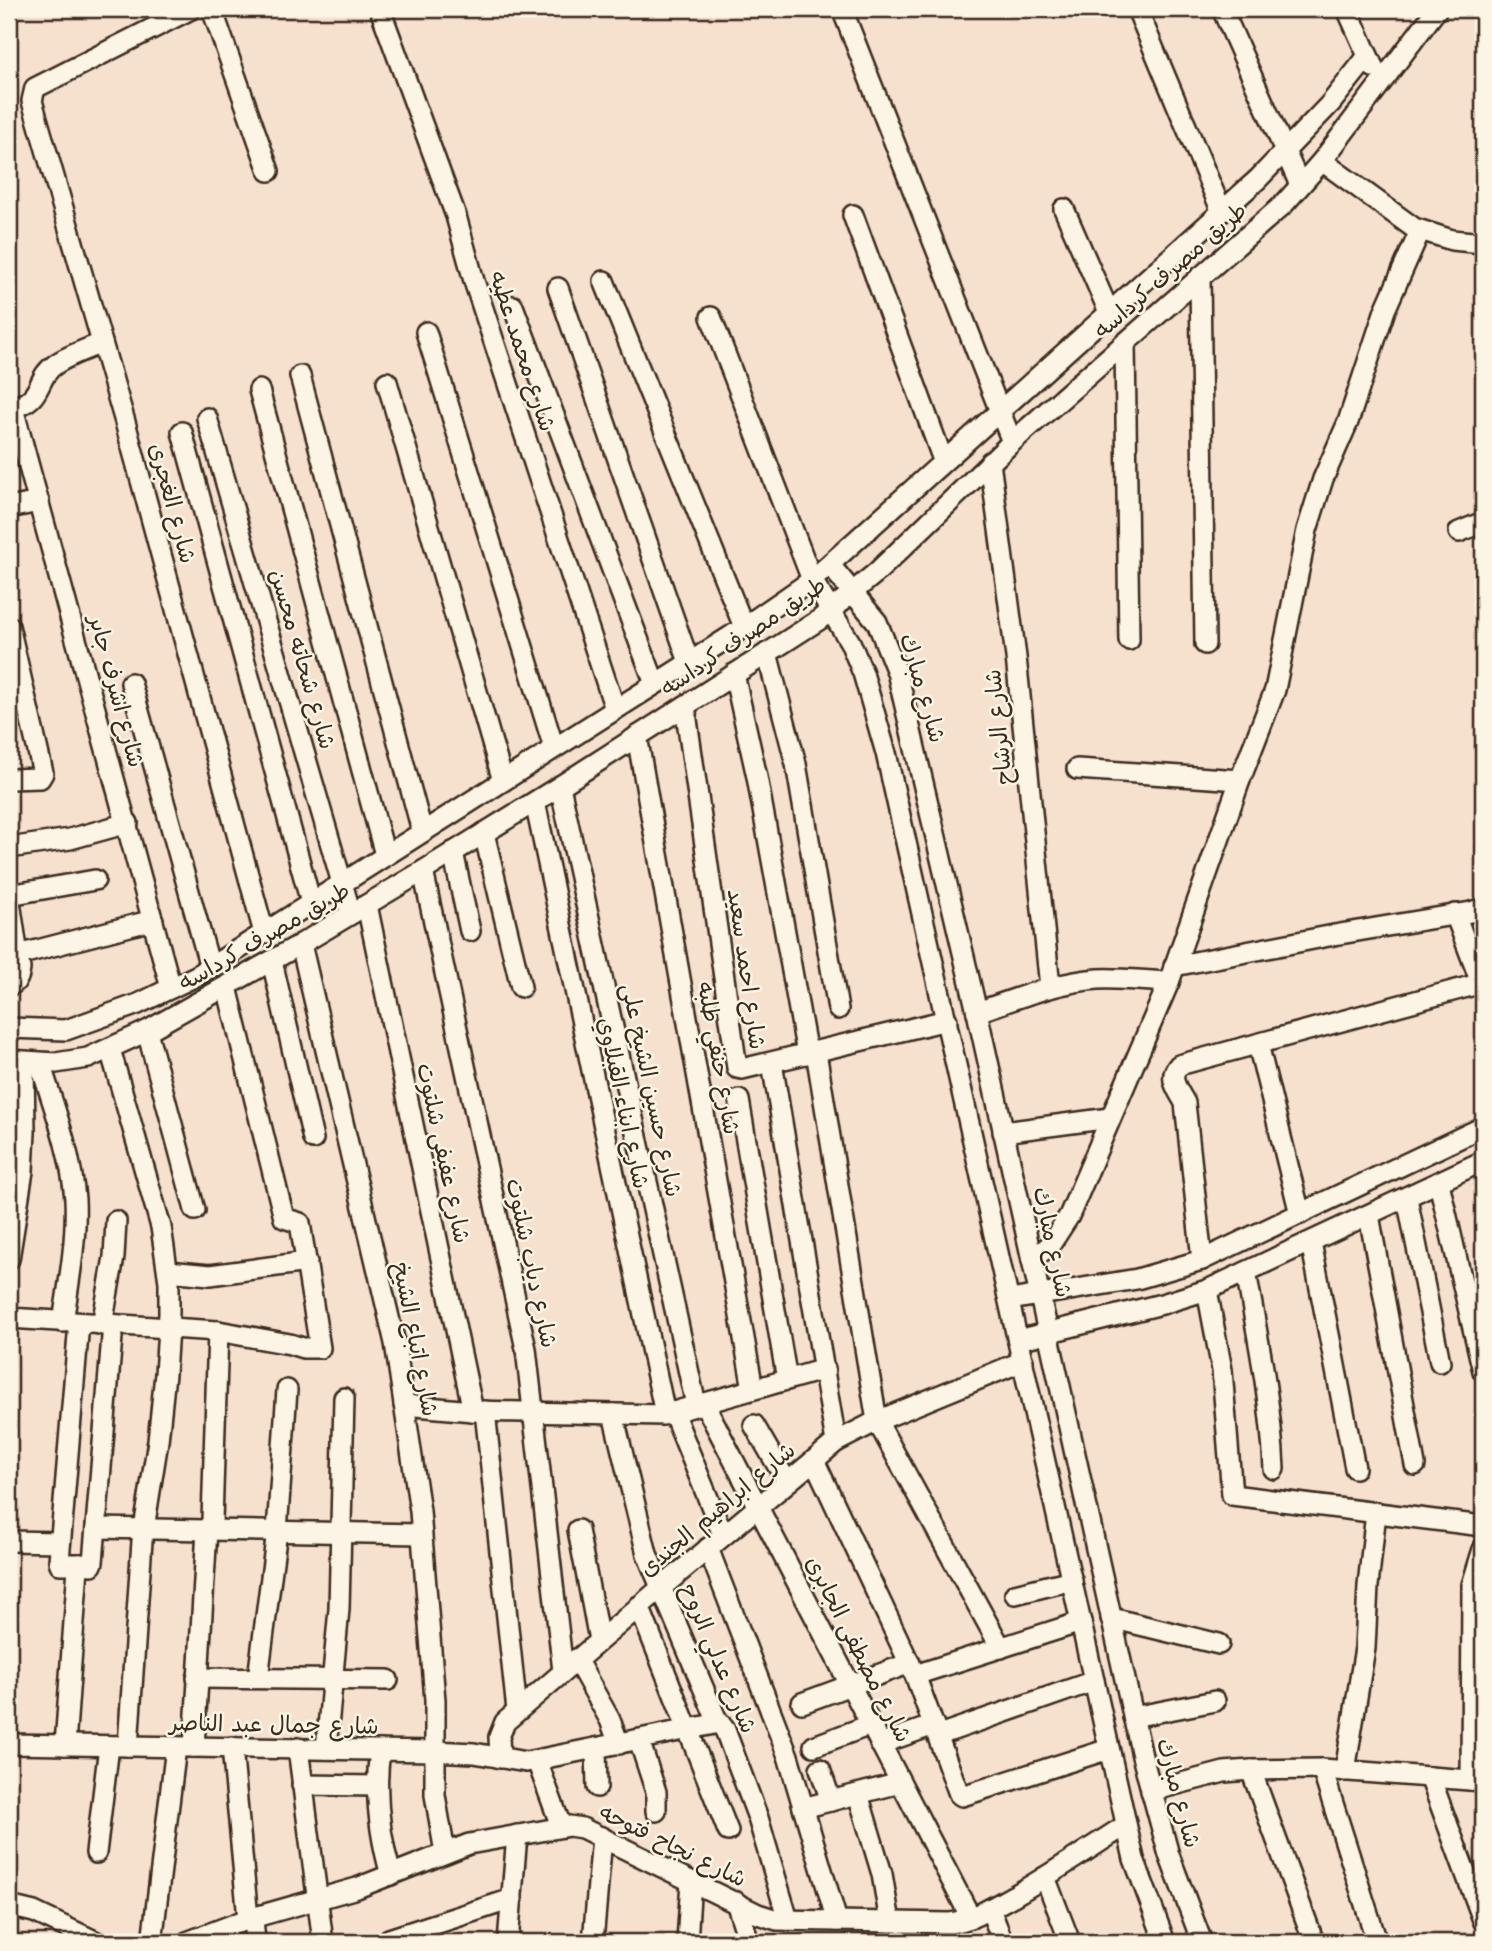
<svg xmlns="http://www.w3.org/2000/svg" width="1492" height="1951" viewBox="0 0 1492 1951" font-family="'Comic Neue','Playpen Sans Arabic',sans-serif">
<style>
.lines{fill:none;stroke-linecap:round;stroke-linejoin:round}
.street-casing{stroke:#3b2a1e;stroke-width:24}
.street{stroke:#fcf5e5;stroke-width:19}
.labels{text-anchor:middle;stroke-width:5;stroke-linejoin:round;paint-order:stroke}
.street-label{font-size:23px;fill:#3b2a1e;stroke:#fcf5e5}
</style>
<rect width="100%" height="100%" fill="#f6e1cf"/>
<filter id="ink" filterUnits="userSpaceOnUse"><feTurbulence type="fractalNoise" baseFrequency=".0143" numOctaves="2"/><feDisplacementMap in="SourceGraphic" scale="14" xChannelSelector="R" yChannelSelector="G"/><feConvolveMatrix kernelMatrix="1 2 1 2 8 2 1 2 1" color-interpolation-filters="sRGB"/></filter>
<g filter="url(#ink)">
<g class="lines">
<defs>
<g id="street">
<path d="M191,9l-156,79 -3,13 93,321 139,511"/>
<path d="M212,9l57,162"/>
<path d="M380,9l76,207 18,65 141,428"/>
<path d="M842,9l170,433"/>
<path d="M1137,9l85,203"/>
<path d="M1222,9l78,176"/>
<path d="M1347,9l26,58"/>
<path d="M1322,161l92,67 38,12 31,3"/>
<path d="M1064,209l45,103"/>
<path d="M853,215l90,245"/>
<path d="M1200,277l5,367"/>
<path d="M604,281l140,346"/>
<path d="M558,288l131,374"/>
<path d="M513,306l142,378"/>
<path d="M711,317l101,263 38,62 13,31 23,80 248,1106 31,83"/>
<path d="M426,332l128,416"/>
<path d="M1125,343l4,297"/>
<path d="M300,376l122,455"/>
<path d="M387,382l116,399"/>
<path d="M259,390l126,465"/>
<path d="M9,408c36,-6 25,-30 47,-44 13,-9 31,-15 46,-21"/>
<path d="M13,408l158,580"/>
<path d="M207,418l144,496"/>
<path d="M182,432l129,471"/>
<path d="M990,462l26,195 34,330"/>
<path d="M9,508l30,-6"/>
<path d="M1459,532l24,-10"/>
<path d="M830,565l47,57 20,50 80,340 165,744 27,99 33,87"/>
<path d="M9,626l34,147 -3,5 -31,1"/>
<path d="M767,653l29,111 42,245"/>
<path d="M734,674l23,103 50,277"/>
<path d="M131,683l79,284"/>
<path d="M685,706l52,362 5,1 205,-49"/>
<path d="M637,736l116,653"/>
<path d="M1077,769l163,11"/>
<path d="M560,786l136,619"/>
<path d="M535,802l130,612"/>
<path d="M484,833l37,154"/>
<path d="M9,848l61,-9 58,-16"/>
<path d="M453,852l17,79"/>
<path d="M423,871l103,478 37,322"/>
<path d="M367,905l106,506"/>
<path d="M1455,914l28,74"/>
<path d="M301,944l94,399 25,168 15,189v95l10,58"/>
<path d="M18,955l135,-35"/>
<path d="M272,961l41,178"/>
<path d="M1174,966l160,-31 137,-23 12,-4"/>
<path d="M9,986c8,-4 10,-8 11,-17l-11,-74 86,-15"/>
<path d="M977,1012c39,-13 79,-30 121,-33 23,-1 47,2 71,3"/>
<path d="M9,1028l57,2 72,-26 60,-29 533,-339 81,-56 446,-401 72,-75 38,-48"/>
<path d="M147,1031l48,179"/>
<path d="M1258,1044l42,170"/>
<path d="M110,1049l51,178 8,55v31l-4,61 -7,67 -16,100 -14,205"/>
<path d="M816,1052l61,369 124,227"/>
<path d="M9,1060l47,3 32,-5 59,-27 154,-87 122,-73 137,-85 259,-166 58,-48 135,-130 272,-238 38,-43 115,-152"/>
<path d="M40,1063c14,44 31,89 35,136 2,41 -6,83 -12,123"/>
<path d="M772,1063l64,379"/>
<path d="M739,1100l48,280"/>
<path d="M1003,1132l107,-14"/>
<path d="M1439,1183l44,188"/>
<path d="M1407,1198l33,164"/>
<path d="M1369,1215l46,250"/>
<path d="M1311,1242l44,226"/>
<path d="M9,1259l14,-88 2,-39 -1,-69"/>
<path d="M1032,1260l18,-15 19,-29 100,-234 71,-202 35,-90 32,-160 16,-51 25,-57 37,-112 35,-79"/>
<path d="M1202,1260l-17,-157c-7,-13 -18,-25 -6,-38l303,-82"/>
<path d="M168,1271l42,4 97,-13"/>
<path d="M1246,1272c12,66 25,130 28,197"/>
<path d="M1207,1290l15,80 10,125 251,31"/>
<path d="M1010,1300l127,-21 65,-19 281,-133"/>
<path d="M9,1318l209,13 72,13 13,4h17l-20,-125 -16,-5 -57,-231"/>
<path d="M79,1323l-20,238 1,3h20"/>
<path d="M102,1325l12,-68 2,-36"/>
<path d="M1018,1340l144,-36 45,-14 276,-129"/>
<path d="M704,1403l267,515"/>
<path d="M404,1405l69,6 190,4 162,-46"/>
<path d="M485,1411l32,300"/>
<path d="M673,1412l50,123"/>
<path d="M613,1414l34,140 69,164 9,12 33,88 30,102"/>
<path d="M754,1425l33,57"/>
<path d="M814,1460l101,215 44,119 3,2 147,-47"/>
<path d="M96,1528l325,6"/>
<path d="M578,1530l21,110"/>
<path d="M9,1541l51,1"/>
<path d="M708,1548l80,208 49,165"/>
<path d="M1015,1594l57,-14"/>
<path d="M639,1606l89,225"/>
<path d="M1111,1618l108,26"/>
<path d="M576,1659l34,61 9,24"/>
<path d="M915,1675l166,-53"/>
<path d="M197,1678l191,2"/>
<path d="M258,1678l19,-147 10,-141"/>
<path d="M802,1703l108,-40"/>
<path d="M1133,1717l82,-16"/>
<path d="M939,1735l155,-54"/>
<path d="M639,1740l17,52v19"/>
<path d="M9,1744l425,7 40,2 52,9 193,-39"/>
<path d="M880,1744l54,-19"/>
<path d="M65,1745l13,-178 2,-3 12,1 1,-3 20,-237"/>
<path d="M814,1746l56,-21"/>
<path d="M194,1747l13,-217 5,-9 6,-190"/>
<path d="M232,1747l16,172"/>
<path d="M298,1748l25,194"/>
<path d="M596,1748l1,39"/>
<path d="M326,1749l13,-140 5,-211"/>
<path d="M380,1750c-6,43 -1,83 11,125"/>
<path d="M500,1758l-1,-21 6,-15 157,-135 174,-145 41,-21 146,-60"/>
<path d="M537,1761l24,65"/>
<path d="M820,1769l11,32"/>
<path d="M1322,1769l55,173"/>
<path d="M1251,1770l63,172"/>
<path d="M1345,1771l20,-123 3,-62 8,-74"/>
<path d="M1430,1777l53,143"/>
<path d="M1471,1780l1,-195 11,-36"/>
<path d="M302,1785l75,1"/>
<path d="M1151,1791l73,-19 27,-2 71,-1 161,12"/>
<path d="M858,1794l24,80 8,48"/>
<path d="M803,1808l97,-25"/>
<path d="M96,1853l13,-107"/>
<path d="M1045,1877l25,65"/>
<path d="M736,1902l13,40"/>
<path d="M9,1906l25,6 63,30"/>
<path d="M990,1909l13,33"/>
<path d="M253,1918l2,24"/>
<path d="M389,1939l123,-40"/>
<path d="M152,1942l24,-195"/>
<path d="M187,1942l61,-23 109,-31 112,-44 100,-18 13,2 176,86 19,6 173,3c24,-3 44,-17 65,-28 38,-22 75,-47 111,-70"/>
<path d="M508,1942l9,-107"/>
<path d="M593,1942l9,-105"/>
<path d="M687,1942l4,-61"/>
</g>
</defs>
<use href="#street" class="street-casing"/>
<use href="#street" class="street"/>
</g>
</g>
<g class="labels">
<g class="street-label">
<text transform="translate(1170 270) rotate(-41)" y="8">طريق مصرف كرداسه</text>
<text transform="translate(523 351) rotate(72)" y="8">شارع محمد عطيه</text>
<text transform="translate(173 503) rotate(75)" y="8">شارع الغجرى</text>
<text transform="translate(743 636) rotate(-34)" y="8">طريق مصرف كرداسه</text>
<text transform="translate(303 659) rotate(74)" y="8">شارع شحاته محسن</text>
<text transform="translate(923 688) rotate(74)" y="8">شارع مبارك</text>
<text transform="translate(117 691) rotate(75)" y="8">شارع اشرف جابر</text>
<text transform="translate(998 727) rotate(-96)" y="8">شارع الرشاح</text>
<text transform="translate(264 936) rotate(-30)" y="8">طريق مصرف كرداسه</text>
<text transform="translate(747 969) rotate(82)" y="8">شارع احمد سعيد</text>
<text transform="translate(719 1058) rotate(80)" y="8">شارع حنفي طلبه</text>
<text transform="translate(652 1090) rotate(78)" y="8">شارع حسين الشيخ على</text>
<text transform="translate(624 1103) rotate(78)" y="8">شارع ابناء القبلاوي</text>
<text transform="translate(444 1153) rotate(78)" y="8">شارع عفيفى شلتوت</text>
<text transform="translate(1053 1242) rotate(78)" y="8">شارع مبارك</text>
<text transform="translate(532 1263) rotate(78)" y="8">شارع دياب شلتوت</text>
<text transform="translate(416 1339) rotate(79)" y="8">شارع اتباع الشيخ</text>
<text transform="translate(717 1509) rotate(-40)" y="8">شارع ابراهيم الجندى</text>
<text transform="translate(859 1649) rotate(63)" y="8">شارع مصطفى الجابرى</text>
<text transform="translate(719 1658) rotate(67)" y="8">شارع عدلي الروح</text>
<text transform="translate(274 1724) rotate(1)" y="8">شارع جمال عبد الناصر</text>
<text transform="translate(1179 1793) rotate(75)" y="8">شارع مبارك</text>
<text transform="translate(673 1845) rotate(26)" y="8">شارع نجاح فتوحه</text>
</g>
</g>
<rect width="1492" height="1951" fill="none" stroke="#fcf5e5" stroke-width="35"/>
<rect x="18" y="18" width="1457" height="1916" fill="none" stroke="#3b2a1e" stroke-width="2.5" filter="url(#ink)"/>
</svg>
